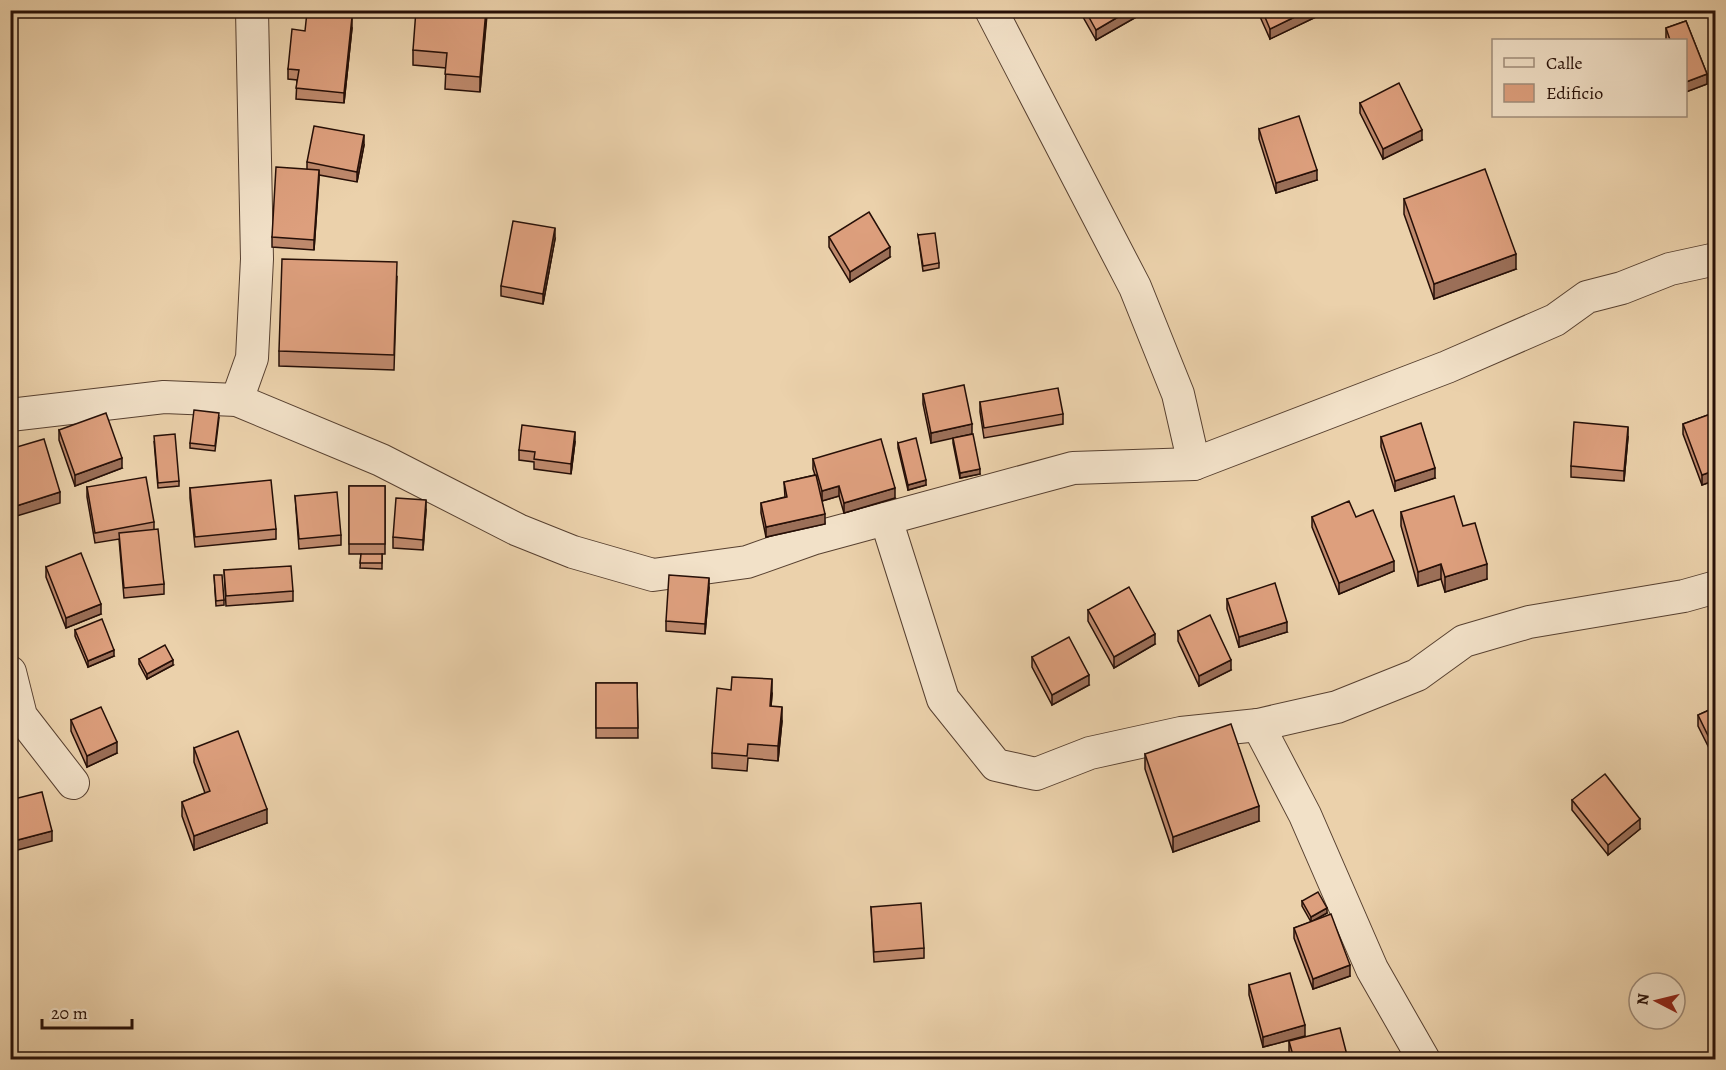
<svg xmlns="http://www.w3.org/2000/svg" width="1726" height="1070" viewBox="0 0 1726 1070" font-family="Alegreya,serif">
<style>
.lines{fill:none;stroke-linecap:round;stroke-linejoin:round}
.street-casing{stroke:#574030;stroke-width:34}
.street{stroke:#f2e1c8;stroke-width:32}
.wall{fill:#be896c;stroke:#260f07;stroke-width:1.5}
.shaded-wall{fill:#9b6f58;stroke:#260f07;stroke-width:1.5}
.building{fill:#dd9f7d;stroke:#260f07;stroke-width:1.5}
</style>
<rect width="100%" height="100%" fill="#ebd1ab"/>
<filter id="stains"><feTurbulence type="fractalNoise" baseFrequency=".00333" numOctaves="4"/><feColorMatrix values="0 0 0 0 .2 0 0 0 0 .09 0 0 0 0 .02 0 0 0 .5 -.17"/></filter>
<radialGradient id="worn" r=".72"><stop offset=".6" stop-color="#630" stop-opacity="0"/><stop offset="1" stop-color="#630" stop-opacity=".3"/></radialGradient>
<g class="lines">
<defs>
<g id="street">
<path d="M991,10l144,277 43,107 16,70"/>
<path d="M237,400l15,-42 5,-99 -5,-249"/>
<path d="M10,415l154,-18 73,3 144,60 137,70 55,22 80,23 94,-13 68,-24 258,-70 121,-4 253,-97 108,-47 32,-23 35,-9 48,-19 46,-10"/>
<path d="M886,519l57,180 53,66 40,9 54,-21 91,-20 77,-8 79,-18 80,-32 47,-34 65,-19 155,-26 32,-9"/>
<path d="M10,672l11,44 52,67"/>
<path d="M1258,725l47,90 67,154 52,91"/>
</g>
</defs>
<use href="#street" class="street-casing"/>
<use href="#street" class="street"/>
</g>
<g class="wall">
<path d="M487,10l-7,82 -35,-3 1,-21 -33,-3v-15z"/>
<path d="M1079,10h59v6l-42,24z"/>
<path d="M1257,10h63v5l-50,24z"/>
<path d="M1686,21l21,53v10l-21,8v-52h-20v-12z"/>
<path d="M352,28l-8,75 -48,-4 1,-19 -9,-1v-10l17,-38z"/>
<path d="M1716,76v33l-4,-18v-14z"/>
<path d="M1360,103l62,37 -39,19 -23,-46z"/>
<path d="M1259,129l58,51 -41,13 -17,-54z"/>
<path d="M364,145l-7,37 -38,-7 -5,75 -42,-3v-10l35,-68v-7z"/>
<path d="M1404,199l112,70 -82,30 -30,-85z"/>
<path d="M918,235l21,28v5l-16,3z"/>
<path d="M829,237l61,20 -40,25 -21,-35z"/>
<path d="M555,239l-12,65 -42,-8v-10z"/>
<path d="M397,277l-3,93 -115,-4v-15z"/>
<path d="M923,394l49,30 -41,19 -8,-39z"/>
<path d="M980,402l83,12v10l-79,14 -4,-26z"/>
<path d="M1716,412v68l-14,5 -19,-51v-10z"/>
<path d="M219,418l-4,33 -25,-3v-5z"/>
<path d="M59,430l63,38 -47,18 -16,-46z"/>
<path d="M1381,437l54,41 -40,13 -14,-44z"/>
<path d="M1628,437l-4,44 -53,-4v-11z"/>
<path d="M953,438l27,36 -20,4 -7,-35z"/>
<path d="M154,441l25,40v5l-21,2z"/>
<path d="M575,442l-4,32 -37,-5v-7l-15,-2v-10z"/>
<path d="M898,443l28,42 -18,5 -10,-42z"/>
<path d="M813,459l82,39 -51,15 -5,-17 -17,5 3,23 -59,13 -5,-24v-10l24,-6 -1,-15 31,-7 -2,-6z"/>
<path d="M349,486h36v68h-3v15l-22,-1 1,-14h-12z"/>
<path d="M87,487l67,35v7l10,55v10l-40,4 -5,-59 -24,4 -8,-46z"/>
<path d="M190,488l86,41v10l-81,8 -5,-49z"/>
<path d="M295,496l46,39v10l-42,4z"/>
<path d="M426,510l-3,40 -30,-2v-11z"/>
<path d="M1401,512l62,14 24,53 -42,13 -4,-13 -23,7 -17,-60z"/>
<path d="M1312,517h44l38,54 -55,23 -27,-67z"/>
<path d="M46,567l55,47 -35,14 -20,-51z"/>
<path d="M224,570l69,21v10l-67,5z"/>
<path d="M214,575l10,25v5l-8,1z"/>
<path d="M709,588l-4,46 -39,-3v-10z"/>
<path d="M1227,599l60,33 -48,15 -12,-38z"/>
<path d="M1088,610l67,34 -41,24 -26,-47z"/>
<path d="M75,630l39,26 -26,11 -13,-31z"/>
<path d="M1178,631l53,39 -32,16 -21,-45z"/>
<path d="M1032,657l57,28 -37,20 -20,-38z"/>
<path d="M139,659l34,6 -26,14 -8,-15z"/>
<path d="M596,683h41l1,55h-42z"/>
<path d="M772,694l-1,12 11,15 -4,40 -30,-3 -1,13 -35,-3v-15z"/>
<path d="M1716,707v55l-18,-36v-11z"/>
<path d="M71,720l46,33 -30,14 -16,-36z"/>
<path d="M194,748l73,75 -73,27 -12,-34v-14l23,-9 -11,-31z"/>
<path d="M1145,754l114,67 -86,31 -28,-83z"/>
<path d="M1572,800l68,29 -32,26 -36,-45z"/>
<path d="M1302,901l25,12 -15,8 38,55 -37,13 -19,-51v-10l17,-6 -9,-16z"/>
<path d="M871,907l53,41v10l-50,4z"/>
<path d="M1249,985l56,51 -42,11 -14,-52z"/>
<path d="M1289,1041l59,18h-57l-2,-8z"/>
</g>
<g class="shaded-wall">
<path d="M486,10h1v5l-7,77v-15z"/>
<path d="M1130,10h8v6l-42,24v-10z"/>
<path d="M1309,10h11v5l-50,24v-10z"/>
<path d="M352,17v11l-8,75v-10z"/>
<path d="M1707,74v10l-21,8v-10z"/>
<path d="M1422,130v10l-39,19v-10z"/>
<path d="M364,135v10l-7,37v-10z"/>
<path d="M319,170v10l-5,70v-10z"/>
<path d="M1317,170v10l-41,13v-10z"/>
<path d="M555,228v11l-12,65v-10z"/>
<path d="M890,247v10l-40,25v-10z"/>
<path d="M1516,254v15l-82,30v-15z"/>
<path d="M972,424v10l-41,9v-10z"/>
<path d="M1628,427v10l-4,44v-10z"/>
<path d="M575,432v10l-4,32v-10z"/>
<path d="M122,458v10l-47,18v-11z"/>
<path d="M1435,468v10l-40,13v-10z"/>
<path d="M980,469v5l-20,4v-5z"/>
<path d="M1716,470v10l-14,5v-10z"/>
<path d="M926,480v5l-18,5v-5z"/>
<path d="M839,486v10l-17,5v-10z"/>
<path d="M895,488v10l-51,15v-10z"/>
<path d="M60,492v11l-50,15v-10z"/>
<path d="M426,500v10l-3,40v-10z"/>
<path d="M825,514v10l-59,13v-10z"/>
<path d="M1394,561v10l-55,23v-11z"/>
<path d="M1441,564v15l-23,7v-14z"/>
<path d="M1487,564v15l-42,13v-15z"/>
<path d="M709,578v10l-4,46v-10z"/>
<path d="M101,604v10l-35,14v-10z"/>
<path d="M1287,622v10l-48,15v-10z"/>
<path d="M1155,634v10l-41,24v-11z"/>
<path d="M114,650v6l-26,11v-6z"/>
<path d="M173,660v5l-26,14v-5z"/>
<path d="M1231,660v10l-32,16v-10z"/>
<path d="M1089,675v10l-37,20v-10z"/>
<path d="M772,679v15l-2,26v-14z"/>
<path d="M782,707v14l-4,40v-15z"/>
<path d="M117,742v11l-30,14v-11z"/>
<path d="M1259,806v15l-86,31v-15z"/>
<path d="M267,809v14l-73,27v-14z"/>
<path d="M1640,819v10l-32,26v-10z"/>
<path d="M52,831v10l-42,11v-10z"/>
<path d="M1327,908v5l-16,9v-5z"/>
<path d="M1350,965v11l-37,13v-10z"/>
<path d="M1305,1025v11l-42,11v-10z"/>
</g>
<g class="building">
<path d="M416,10h70l-6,67 -35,-3 2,-21 -34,-3z"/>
<path d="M1085,10h45l-34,20z"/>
<path d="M1262,10h47l-39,19z"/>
<path d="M307,12l45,5 -8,76 -48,-5 3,-18 -11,-1 4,-40 13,2z"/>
<path d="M1686,21l21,53 -21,8v-42h-16l-4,-12z"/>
<path d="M1716,76v18l-4,-17z"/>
<path d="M1399,83l23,47 -39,19 -23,-46z"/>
<path d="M1299,116l18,54 -41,13 -17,-54z"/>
<path d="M314,126l50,9 -7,37 -50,-10z"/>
<path d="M276,167l43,3 -5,70 -42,-3z"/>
<path d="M1485,169l31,85 -82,30 -30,-85z"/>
<path d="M869,212l21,35 -40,25 -21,-35z"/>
<path d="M513,221l42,7 -12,66 -42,-8z"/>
<path d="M935,233l4,30 -16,3 -5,-31z"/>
<path d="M282,259l115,3 -3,93 -115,-4z"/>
<path d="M964,385l8,39 -41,9 -8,-39z"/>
<path d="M1058,388l5,26 -79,14 -4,-26z"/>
<path d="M194,410l25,3 -4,33 -25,-3z"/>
<path d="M1716,412v58l-14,5 -19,-51z"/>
<path d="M106,413l16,45 -47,17 -16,-45z"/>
<path d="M1574,422l54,5 -4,44 -53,-5z"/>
<path d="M1421,423l14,45 -40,13 -14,-44z"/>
<path d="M522,425l53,7 -4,32 -37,-5 1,-7 -16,-2z"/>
<path d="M175,434l4,47 -21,2 -4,-47z"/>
<path d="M973,434l7,35 -20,4 -7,-35z"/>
<path d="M916,438l10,42 -18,5 -10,-42z"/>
<path d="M44,439l16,53 -50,16v-59z"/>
<path d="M881,439l14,49 -51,15 -5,-17 -17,5 -9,-32z"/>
<path d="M816,475l9,39 -59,13 -5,-24 26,-6 -3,-15z"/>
<path d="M146,477l8,45 -59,11 -8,-46z"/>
<path d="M271,480l5,49 -81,8 -5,-49z"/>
<rect x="349" y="486" width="36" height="58"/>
<path d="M337,492l4,43 -42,4 -4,-43z"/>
<path d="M1454,496l9,30 12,-3 12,41 -42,13 -4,-13 -23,8 -17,-60z"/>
<path d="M396,498l30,2 -3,40 -30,-3z"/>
<path d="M1349,501l7,16 17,-7 21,51 -55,22 -27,-66z"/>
<path d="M158,529l6,55 -40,4 -5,-55z"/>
<path d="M81,553l20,51 -35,14 -20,-51z"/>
<path d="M361,554h21v9h-22z"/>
<path d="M291,566l2,25 -67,5 -2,-26z"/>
<path d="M214,575h8l2,25 -8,1z"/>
<path d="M669,575l40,3 -4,46 -39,-3z"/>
<path d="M1275,583l12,39 -48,15 -12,-38z"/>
<path d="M1129,587l26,47 -41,23 -26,-47z"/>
<path d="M1210,615l21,45 -32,16 -21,-45z"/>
<path d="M102,619l12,31 -26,11 -13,-31z"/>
<path d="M1069,637l20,38 -37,20 -20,-38z"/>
<path d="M165,645l8,15 -26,14 -8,-15z"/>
<path d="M732,677l40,2 -2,27 12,1 -4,39 -30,-2 -1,12 -35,-3 5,-65 14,2z"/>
<path d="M596,683h41l1,45h-42z"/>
<path d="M101,707l16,35 -30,14 -16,-36z"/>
<path d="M1716,707v45l-18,-37z"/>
<path d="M1231,724l28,82 -86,31 -28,-83z"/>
<path d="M238,731l29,78 -73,27 -12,-34 28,-11 -16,-43z"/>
<path d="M1605,774l35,45 -32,26 -36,-45z"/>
<path d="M42,792l10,39 -42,11v-42z"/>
<path d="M1318,892l9,16 -16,9 -9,-16z"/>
<path d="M921,903l3,45 -50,4 -3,-45z"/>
<path d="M1331,914l19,51 -37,14 -19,-51z"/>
<path d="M1290,973l15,52 -42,12 -14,-52z"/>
<path d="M1340,1028l8,31h-54l-5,-18z"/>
</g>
<rect width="1726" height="1070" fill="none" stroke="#ebd1ab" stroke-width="36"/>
<rect x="12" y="12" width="1702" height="1046" fill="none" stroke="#260f07" stroke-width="3"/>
<rect x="18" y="18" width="1690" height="1034" fill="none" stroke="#260f07" stroke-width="1.5"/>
<rect x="1492" y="39" width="195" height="78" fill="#f2e1c8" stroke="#a08d7b" stroke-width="1.5"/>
<rect x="1504" y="58" width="30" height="9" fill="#f2e1c8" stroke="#a08d7b" stroke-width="1.5"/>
<text x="1546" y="69" font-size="18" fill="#260f07">Calle</text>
<rect x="1504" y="84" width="30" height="18" fill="#dd9f7d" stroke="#a08d7b" stroke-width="1.5"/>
<text x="1546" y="99" font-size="18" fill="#260f07">Edificio</text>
<g transform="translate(1657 1001) rotate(277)"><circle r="28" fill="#f2e1c8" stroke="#a08d7b" stroke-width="1.5"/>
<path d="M0-4.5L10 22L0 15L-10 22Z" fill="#8f2418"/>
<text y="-9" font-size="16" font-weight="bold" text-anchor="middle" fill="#260f07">N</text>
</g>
<path d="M42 1019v9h90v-9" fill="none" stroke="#260f07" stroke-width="3"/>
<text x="51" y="1019" font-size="18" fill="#260f07" stroke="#f2e1c8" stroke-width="4.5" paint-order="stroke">20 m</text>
<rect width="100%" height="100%" filter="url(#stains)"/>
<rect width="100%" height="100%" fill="url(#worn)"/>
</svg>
